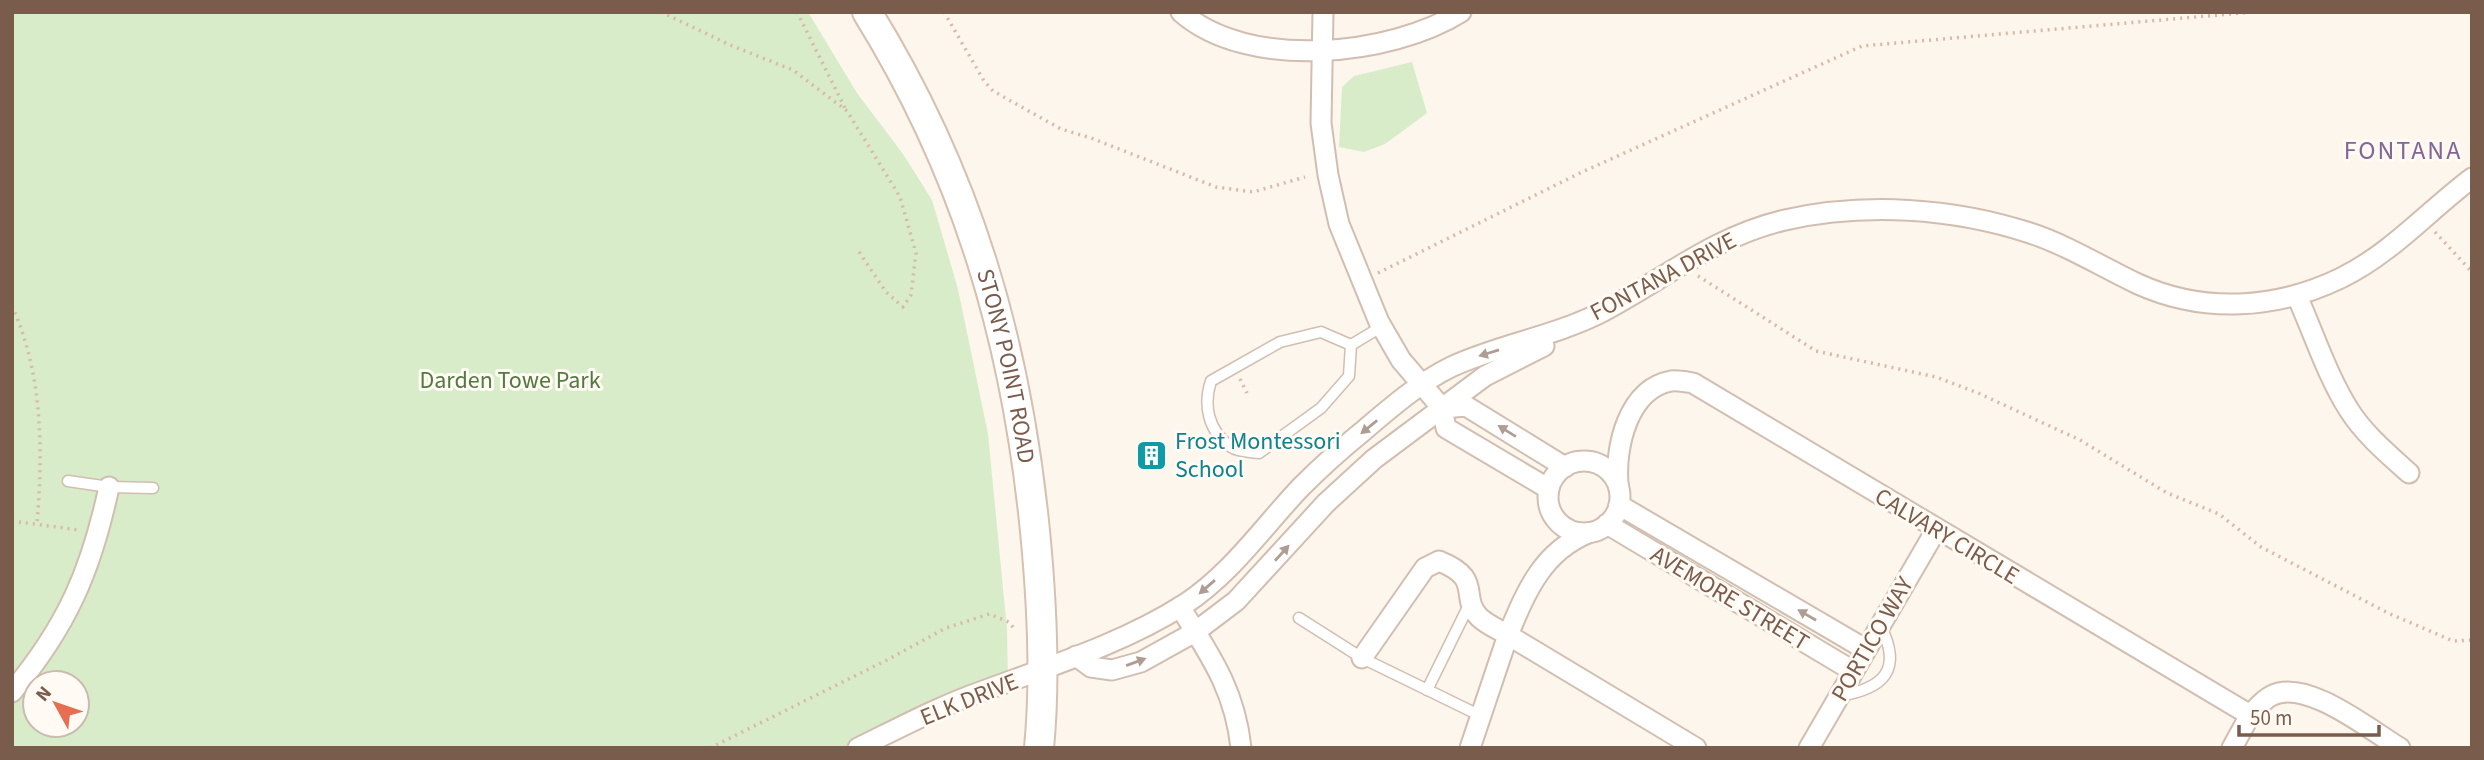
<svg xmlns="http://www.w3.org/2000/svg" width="2484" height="760" viewBox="0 0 2484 760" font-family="'Source Sans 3',sans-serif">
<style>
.green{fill:#d8ecc9;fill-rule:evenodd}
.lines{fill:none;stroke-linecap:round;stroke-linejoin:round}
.service-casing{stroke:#d1beb0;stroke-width:13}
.minor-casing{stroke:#d1beb0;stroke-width:23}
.secondary-casing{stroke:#d6c0b0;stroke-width:32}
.path{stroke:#d9b8a5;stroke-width:3.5;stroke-dasharray:2 5;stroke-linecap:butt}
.service{stroke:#fff;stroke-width:10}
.minor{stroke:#fff;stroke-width:19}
.secondary{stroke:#fff;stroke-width:28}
.oneway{fill:#af9d94}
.labels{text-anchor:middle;stroke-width:6;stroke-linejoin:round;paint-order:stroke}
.street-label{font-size:24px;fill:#7a5c4d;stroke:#fffaf3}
.park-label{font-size:24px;fill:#537a41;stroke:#fffaf3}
.culture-label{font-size:24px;fill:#0d838f;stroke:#fffaf3;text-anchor:start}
.neighbourhood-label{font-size:26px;letter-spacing:2px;fill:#846695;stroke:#fffaf3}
</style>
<rect width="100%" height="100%" fill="#fdf6ec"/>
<g class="green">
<path d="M12,12h796l49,81 46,61 29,46 26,89 30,145 19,195 1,55 -144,64h-852zM35,683h42v42h-42z"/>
<path d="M1412,62l15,51 -42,31 -21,8 -25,-5 3,-60 12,-11z"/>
</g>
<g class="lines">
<defs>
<g id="service">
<path d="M1321,332l30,13 -2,31 -28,32 -62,45c-8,-1 -21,-1 -28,-6 -23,-16 -28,-42 -20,-66l69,-39z"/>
<path d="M1351,345l30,-18"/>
<path d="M68,481l41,6 44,1"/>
<path d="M1299,618l63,40 119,58"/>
<path d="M1427,690l43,-87"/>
<path d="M1838,696c47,-7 65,-27 42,-71"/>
</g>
<g id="minor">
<path d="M1181,12c67,59 210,44 280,0"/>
<path d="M1323,12l-2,111 7,52 11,49 40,98 22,38 41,48 4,20 103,61"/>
<path d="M2297,296c17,38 30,79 52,114 16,25 39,44 60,63"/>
<path d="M1443,408l23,-2 99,61"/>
<circle cx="1584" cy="497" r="36"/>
<path d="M1618,483c-3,-36 10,-94 53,-102 7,-1 16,1 22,2l557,332 -18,33"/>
<path d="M1619,505l246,144"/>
<path d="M1607,524l246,147"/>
<path d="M1588,533c-46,19 -62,59 -80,102l188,113"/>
<path d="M1180,607c30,48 55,83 61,141"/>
<path d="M1076,656l15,11 21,3 29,-8 54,-30 41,-31 90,-98 48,-44 111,-83 59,-30"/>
<path d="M1362,658l63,-90 14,-7c45,18 20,35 40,56 7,7 20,13 29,18l-38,113"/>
<path d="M12,692c55,-66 79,-121 97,-205"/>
<path d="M2250,715c6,-6 13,-15 21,-19 34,-19 99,34 129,52"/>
<path d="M858,748c41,-20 82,-42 125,-57 68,-25 141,-48 202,-87 47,-31 78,-77 116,-117 19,-19 40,-38 61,-55 27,-23 58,-50 89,-65 47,-22 100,-30 147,-53 64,-33 114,-77 187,-94 80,-18 168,-12 245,13 37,12 72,34 108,51 66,30 139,25 203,-6 51,-25 87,-67 131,-100"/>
<path d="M1809,748l127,-218"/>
</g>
<g id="secondary">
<path id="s1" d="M867,12c101,163 149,329 168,519 7,72 11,145 4,217"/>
</g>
</defs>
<use href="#service" class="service-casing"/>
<use href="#minor" class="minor-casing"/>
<use href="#secondary" class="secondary-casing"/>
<g class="path">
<path d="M661,12l69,33 63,25 54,41 53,86 16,56 -5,42 -8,12 -17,-15 -27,-40"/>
<path d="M797,12l49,98"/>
<path d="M944,12l40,69 9,10 68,38 30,9 125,49 37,5 52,-15"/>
<path d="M2435,232l37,40"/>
<path d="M1378,273l202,-100 282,-127 391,-34"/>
<path d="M1698,276l118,75 120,26 42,16 102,47 87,53 52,21 42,33 127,66 65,28 19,-1"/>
<path d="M12,306c31,68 31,146 25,218"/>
<path d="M1240,379l7,14"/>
<path d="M12,521l67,9"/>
<path d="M710,748l177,-88 59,-32 43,-14 20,8 7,9"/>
</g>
<use href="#service" class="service"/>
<use href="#minor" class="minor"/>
<use href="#secondary" class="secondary"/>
</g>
<defs><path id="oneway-solid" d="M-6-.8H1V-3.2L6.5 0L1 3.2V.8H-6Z" transform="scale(1.75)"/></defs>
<g class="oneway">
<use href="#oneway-solid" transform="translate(1489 353) rotate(163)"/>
<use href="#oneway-solid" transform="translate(1369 427) rotate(141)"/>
<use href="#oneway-solid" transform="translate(1507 431) rotate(-148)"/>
<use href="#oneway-solid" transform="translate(1282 553) rotate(-48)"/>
<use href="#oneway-solid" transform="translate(1207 587) rotate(139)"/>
<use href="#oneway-solid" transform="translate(1807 615) rotate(-150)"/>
<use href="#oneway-solid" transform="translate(1136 662) rotate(-20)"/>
</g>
<defs>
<symbol id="building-square" viewBox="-11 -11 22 22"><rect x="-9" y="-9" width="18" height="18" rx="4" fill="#0f9aa8" stroke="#fffaf3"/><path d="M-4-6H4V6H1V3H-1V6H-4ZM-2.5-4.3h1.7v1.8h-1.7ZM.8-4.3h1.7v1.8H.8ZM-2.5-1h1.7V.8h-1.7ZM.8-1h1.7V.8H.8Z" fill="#fff"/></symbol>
</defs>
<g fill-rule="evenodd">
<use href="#building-square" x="1134" y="438" width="35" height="35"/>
</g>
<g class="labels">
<g class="street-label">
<text transform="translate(1663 276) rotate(-28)" y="8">FONTANA DRIVE</text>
<text dy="8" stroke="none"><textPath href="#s1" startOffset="383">STONY POINT ROAD</textPath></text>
<text transform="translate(1947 536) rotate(31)" y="8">CALVARY CIRCLE</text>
<text transform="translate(1730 598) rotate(31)" y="8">AVEMORE STREET</text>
<text transform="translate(1872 639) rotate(-60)" y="8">PORTICO WAY</text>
<text transform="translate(969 699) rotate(-22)" y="8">ELK DRIVE</text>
</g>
<g class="park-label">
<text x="510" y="388">Darden Towe Park</text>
</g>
<g class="culture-label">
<text x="1175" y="449">Frost Montessori<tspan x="1175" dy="28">School</tspan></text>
</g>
<g class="neighbourhood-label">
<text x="2403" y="159">FONTANA</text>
</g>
</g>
<rect width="2484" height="760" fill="none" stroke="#7a5c4d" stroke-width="28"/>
<g transform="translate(56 704) rotate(310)"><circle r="33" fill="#fffaf3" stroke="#cabbb1" stroke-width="2"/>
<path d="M0-5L12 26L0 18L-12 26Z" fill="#e76f51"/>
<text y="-10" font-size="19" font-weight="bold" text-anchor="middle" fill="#7a5c4d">N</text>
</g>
<path d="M2239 725v10h140v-10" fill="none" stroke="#7a5c4d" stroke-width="3.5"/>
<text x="2250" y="725" font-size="21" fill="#7a5c4d" stroke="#fffaf3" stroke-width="5" paint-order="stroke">50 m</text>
</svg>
